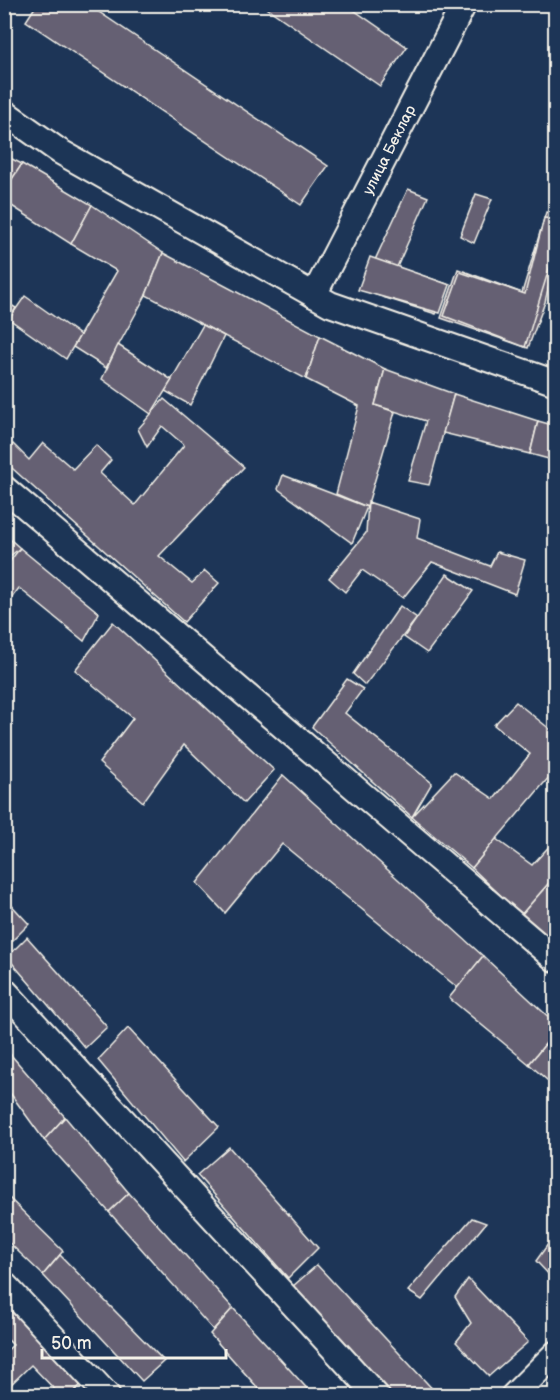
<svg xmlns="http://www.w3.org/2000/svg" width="560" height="1400" viewBox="0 0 560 1400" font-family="'Balsamiq Sans',sans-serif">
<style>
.building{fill:#656073;stroke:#f4f1e8;stroke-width:1.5}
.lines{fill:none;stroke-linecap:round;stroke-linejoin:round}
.minor-casing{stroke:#f4f1e8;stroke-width:28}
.minor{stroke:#1d3557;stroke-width:24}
.labels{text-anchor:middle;stroke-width:5;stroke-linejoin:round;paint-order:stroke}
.street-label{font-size:15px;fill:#f4f1e8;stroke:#1d3557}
</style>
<rect width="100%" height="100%" fill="#1d3557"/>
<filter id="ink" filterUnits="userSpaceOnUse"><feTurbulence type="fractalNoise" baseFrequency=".0167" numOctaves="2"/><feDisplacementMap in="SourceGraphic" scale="12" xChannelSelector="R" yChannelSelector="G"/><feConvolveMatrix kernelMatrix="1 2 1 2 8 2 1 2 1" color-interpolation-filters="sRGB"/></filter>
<g filter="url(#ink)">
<g class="building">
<path d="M37,4h50l241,162 -27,39 -275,-184z"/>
<path d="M261,4h84l62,43 -27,39z"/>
<path d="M4,155l18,9 -18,28z"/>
<path d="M22,164l70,41 -21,39 -67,-43v-10z"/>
<path d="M408,189l20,8 -31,70 50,17 -11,30 -75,-24z"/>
<path d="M476,194l16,5 -18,44 -14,-7z"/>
<path d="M92,205l71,48 -17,42 -40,73 -33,-21 44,-76 -46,-27z"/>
<path d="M546,212l10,2v41l-11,47 -17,46 -87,-30 17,-49 64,24z"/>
<path d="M544,218l12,1v27l-31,101 -81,-31 16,-44 65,22z"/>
<path d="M163,253l157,83 -14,43 -160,-84z"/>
<path d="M370,257l80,28 -10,28 -82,-23z"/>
<path d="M25,296l55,39 -14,24 -57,-40z"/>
<path d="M4,301l12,7 -7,11 -5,-3z"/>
<path d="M203,325l21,11 -34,69 -25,-14z"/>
<path d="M320,336l65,33 -10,36 20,7 -28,95 -31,-13 23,-88 -53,-27z"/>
<path d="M118,345l54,35 -21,34 -49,-35z"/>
<path d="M385,369l69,25 -25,91 -21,-4 18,-60 -51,-16z"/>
<path d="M454,394l84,27 -8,33 -87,-21z"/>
<path d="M164,399l80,68 -85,89 33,27 13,-12 14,12 -35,39 -180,-161v-9l9,-8 16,16 14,-17 30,26 23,-24 15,15 -11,13 35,32 49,-60 -22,-19 -15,21 -9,-18z"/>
<path d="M538,421l18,5v35l-26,-7z"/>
<path d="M283,475l84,32 -15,36 -74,-54z"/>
<path d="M368,502l52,17 -3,19 73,28 7,-14 28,8 -10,34 -83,-32 -29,36 -41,-28 -17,22 -16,-14 37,-45z"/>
<path d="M4,534l16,14 -16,13z"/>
<path d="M20,548l79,65 -15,28 -65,-53 -15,20v-39z"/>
<path d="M447,574l26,17 -46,62 -23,-16z"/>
<path d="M400,606l17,12 -52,67 -12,-11z"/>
<path d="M113,622l161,148 -30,33 -60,-58 -41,57 -44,-39 34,-45 -58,-48z"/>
<path d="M347,679l16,10 -18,24 87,70 -20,34 -100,-90z"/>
<path d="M516,702l40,32v35l-84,99 -60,-51 42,-45 40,27 36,-45 -36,-29z"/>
<path d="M283,775l200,181 -25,32 -176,-144 -57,69 -28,-30z"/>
<path d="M496,839l36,26 24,-26v36l-35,40 -49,-47z"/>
<path d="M556,875v67l-35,-27z"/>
<path d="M4,897l25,27 -25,25z"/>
<path d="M27,937l80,90 -22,21 -78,-91z"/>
<path d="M483,956l73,68v7l-27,33 -80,-66z"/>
<path d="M128,1028l91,99 -36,35 -85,-102z"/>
<path d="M556,1031v57l-27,-24z"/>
<path d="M4,1047l61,70 -21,23 -34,-47 -6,6z"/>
<path d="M65,1117l64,76 -20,19 -65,-72z"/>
<path d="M229,1147l89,101 -30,30 -91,-103z"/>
<path d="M4,1193l59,58 -20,24 -39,-37z"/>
<path d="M129,1193l104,115 -20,22 -104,-118z"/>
<path d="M472,1218l14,5 -64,77 -14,-9z"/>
<path d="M556,1233v49l-20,-21z"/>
<path d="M60,1255l104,106 -22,20 -99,-106z"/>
<path d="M317,1265l122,131h-45l-102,-109z"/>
<path d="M468,1279l60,63 -39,34 -33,-34 15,-19 -16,-26z"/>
<path d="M4,1304l78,80 -13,12h-8l-30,-31 -27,26v-38l9,-8 -9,-9z"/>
<path d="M233,1308l81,88h-49l-55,-62z"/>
</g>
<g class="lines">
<defs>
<g id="minor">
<path d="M4,112l55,39 271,153 226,79"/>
<path d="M314,295l150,-291"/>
<path d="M4,488l552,472"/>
<path d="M4,990l373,406"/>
<path d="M4,1284l104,112"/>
<path d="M513,1396l43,-43"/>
</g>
</defs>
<use href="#minor" class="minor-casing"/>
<use href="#minor" class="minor"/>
</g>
</g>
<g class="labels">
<g class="street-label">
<text transform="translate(389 150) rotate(-63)" y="5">улица Беклар</text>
</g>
</g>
<rect width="560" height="1400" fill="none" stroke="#1d3557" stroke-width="24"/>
<rect x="12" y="12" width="536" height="1376" fill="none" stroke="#f4f1e8" stroke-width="2" filter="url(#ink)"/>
<path d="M42 1349v9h184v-9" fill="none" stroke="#f4f1e8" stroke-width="3"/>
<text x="51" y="1349" font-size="18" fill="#f4f1e8" stroke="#1d3557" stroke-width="4.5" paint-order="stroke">50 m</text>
</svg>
